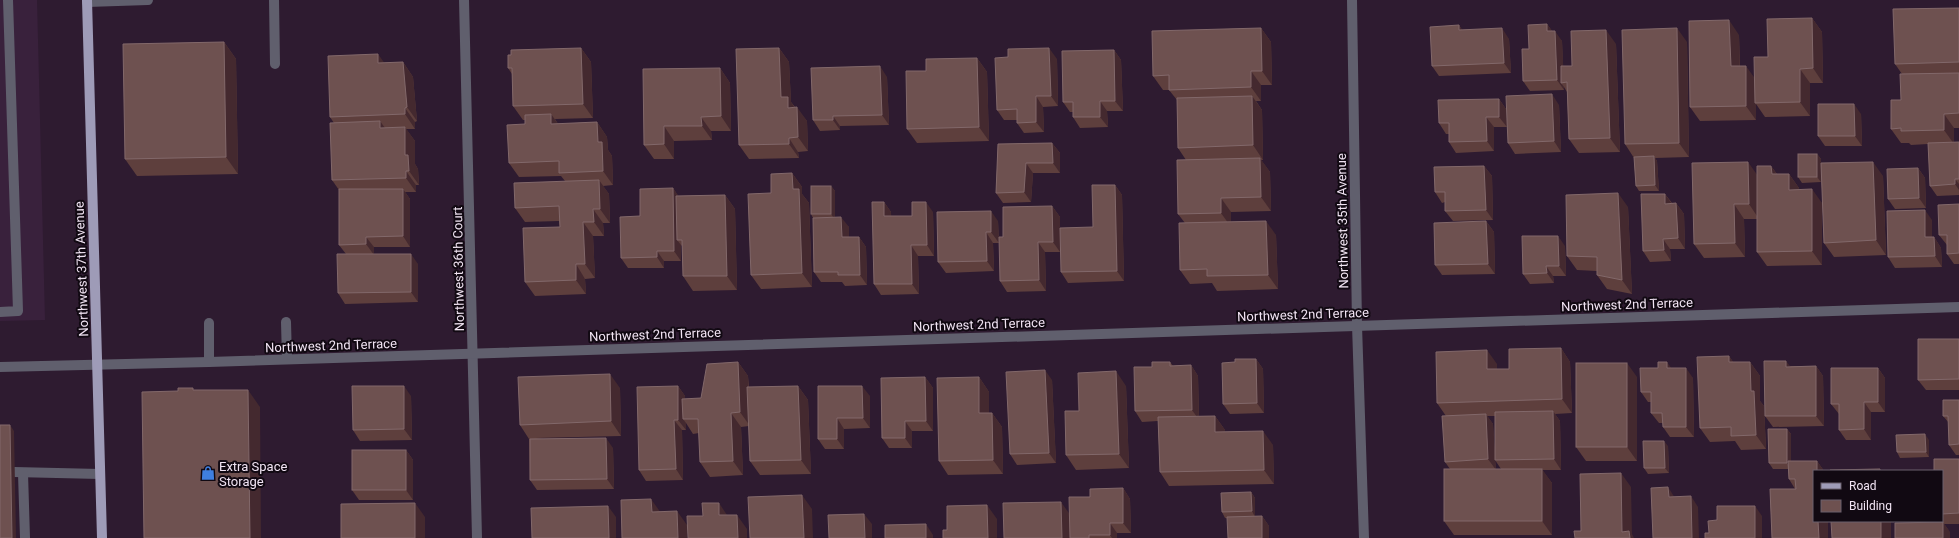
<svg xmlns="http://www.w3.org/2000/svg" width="1959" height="538" viewBox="0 0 1959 538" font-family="Roboto,sans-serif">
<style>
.built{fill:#39213c}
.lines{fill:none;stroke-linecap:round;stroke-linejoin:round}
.minor{stroke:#605f6d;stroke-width:10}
.major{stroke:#9e9bb7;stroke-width:10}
.wall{fill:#5e3f3d;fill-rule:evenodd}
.shaded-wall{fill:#44292f}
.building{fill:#6e5150;stroke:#82686a}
.labels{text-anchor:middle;stroke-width:4;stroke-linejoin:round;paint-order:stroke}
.street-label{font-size:13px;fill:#f1e4f3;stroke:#110912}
.poi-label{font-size:13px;fill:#f1e4f3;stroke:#110912;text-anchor:start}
</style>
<rect width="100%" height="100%" fill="#2e1b30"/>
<path class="built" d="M0,0h37l8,320 -45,1z"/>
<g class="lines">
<g class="minor">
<path d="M274,0l1,64"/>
<path d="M464,0l13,538"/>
<path d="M1352,0l5,325 7,213"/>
<path d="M87,2l61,-2"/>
<path d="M0,312l18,-1 -10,-311"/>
<path d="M286,322l1,37"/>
<path d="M209,323v39"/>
<path d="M0,367l209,-5 1750,-55"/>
<path d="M14,472l86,2"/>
<path d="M23,473l2,65"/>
</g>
<path class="major" d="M87,0l15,538"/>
</g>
<g class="wall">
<path d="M1959,8v120h-5v14h5v53l-22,1 -7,-10 -2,-42 -17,1 -2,-2h-8l-10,-14 10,-29 1,-26 -7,-10z"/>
<path d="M1812,18l10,14 1,51h-13v33l-45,1 -9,-13v16l-56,1 -10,-14 49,-72 1,31 14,13 14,-22z"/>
<path d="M1547,24l5,7 10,10 1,25h9l44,-22 4,108 -41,1 -10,-14 -2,-47 -3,-5v3l-34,1 -7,-10 6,-32z"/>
<path d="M1459,25l3,5 47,9 2,34 -72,3 -7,-10z"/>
<path d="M1261,28l10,14 1,43h-11v16h-5l6,9 1,50h-2l9,12 1,39 -40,1v10l45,13 2,54 -61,2 -5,-8 -22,1 -10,-14 5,-47 -7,-9 8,-54 -8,-12 -1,-48 -8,-10h-6l-10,-14z"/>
<path d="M224,42l12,17 2,115 -101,2 -12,-17z"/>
<path d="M1687,42l2,115 -34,1 2,3 2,30h-20l-3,-5 -2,-28 -9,-14z"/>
<path d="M581,48l10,14 2,56 -38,1 3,5 39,-2 10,15 1,13 4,6 1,29 -10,1 6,8 1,29h-7l1,13h-11l2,42 -10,1 1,15 -51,2 -10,-14 35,-55 -1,-6 -34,1 -10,-14 50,-27 -4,-5 -42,1 -10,-14 16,-39v-4h-2l-10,-14 -1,-32 -4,-6z"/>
<path d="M779,48l10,14 2,40 4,5 12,14 1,30 -10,1 1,6 -50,1 -10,-14z"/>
<path d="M1114,50l7,10 2,51h-16l1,16 -28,1 -7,-11v-5h-3l-7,-10z"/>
<path d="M977,58l10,14 2,69 -72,2 -10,-14 19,-58z"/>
<path d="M1057,59l1,47 -15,1 1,25 -20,1 -7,-10v-3h-13l-7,-10z"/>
<path d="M403,62l10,15 4,44 -2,1v7h-9l9,12v23l3,5 1,16h-3v7h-11l5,7v48h-36v7l44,10v38l-73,2 -7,-11 8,-39 -7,-9v-55l-7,-10 2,-57 -4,-6 54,-54z"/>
<path d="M720,68l10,15 1,48h-20l1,9 -38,1v18h-20l-10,-14z"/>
<path d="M887,77l2,48 -49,1v4l-20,1 -7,-11z"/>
<path d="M1499,99l7,10 1,18h-13v24l-38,2 -7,-11v-8h-3l-7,-11z"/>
<path d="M1559,105l2,47 -46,2 -7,-11z"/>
<path d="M1861,114l1,32h-37l-7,-10z"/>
<path d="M1052,143l8,10v20h-27l-2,29 -28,1 -7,-10 2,-49z"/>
<path d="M1817,154l4,5v4l62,13 3,79 -52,2 -10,-14 -3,-79v18l-19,1 -4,-6z"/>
<path d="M1484,166l8,10 1,44 -40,1 -8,-10v-9l-3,1 -7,-11z"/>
<path d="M1771,166l6,8h12l10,14v2l23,13v62l-55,1 -10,-14v-33h-13l1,38 -41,1 -10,-14 63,-69z"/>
<path d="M1918,168l7,10 1,30 -31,1 -7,-10z"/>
<path d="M792,173l10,14v7l7,9 3,84 -51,2 -10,-14 20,-82z"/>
<path d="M1115,185l7,10 2,86 -56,2 -7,-11 32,-45z"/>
<path d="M831,186l4,5v26l14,10v10h10l7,10 1,38 -22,1 -3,-4h-21l-7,-10 -1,-54 -2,-4z"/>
<path d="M673,188l5,8 47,-1 10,14 2,81 -44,1 -10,-15 -1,-30 -1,-1v16h-17v7h-36l-7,-10 19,-42z"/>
<path d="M1665,194l7,9h4l8,11 1,35h-15l1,12 -21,1 -7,-11z"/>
<path d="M884,202l7,10v4h21l21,-4 1,44h-16l1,38 -38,1 -7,-11z"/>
<path d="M1959,204v60h-5l-7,-10v-9l-8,-10z"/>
<path d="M1052,206l8,11v35h-15l1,39 -39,1 -7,-11 3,-44z"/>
<path d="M1628,207l4,87 -25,-5 -10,-14v-4l-20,-1 -10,-14z"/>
<path d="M1932,220v17h2l7,11 1,19 -47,1 -7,-11z"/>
<path d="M998,221l1,22h-6l1,28 -48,2 -8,-11z"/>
<path d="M1486,221l8,11 1,42 -53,1 -7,-10z"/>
<path d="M1565,246l1,30h-13l1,7 -24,1 -7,-10z"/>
<path d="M1959,339v51h-33l-8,-10z"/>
<path d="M1561,348l9,14 2,51 -17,1 5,7 1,49h-19l10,13v52h-98l-10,-14 6,-52 -5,-7 1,-46 -9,-13 60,-39v5h12zM1487,416h8v44l-2,-36zM1495,460l6,9h-5z"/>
<path d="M1729,356l4,6h17l10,14v25l4,5 2,43 -25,1 -6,-9 -25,1 -10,-14z"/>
<path d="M1256,359l7,10 1,44 -34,1 -7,-10 12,-42z"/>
<path d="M738,362l10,14 1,11 49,-1 10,14 3,74 -51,1 -10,-14 -1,-35 -8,1 2,48 -33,2 -10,-15 -1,-29 -6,1 -7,-11v7h-4l1,50 -37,1 -7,-11 39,-84 7,10v3l16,-1z"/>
<path d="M1170,362l3,4 18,-1 7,11 1,40h16l10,14v2l48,13 1,39 -105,2 -9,-14 -2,-51 -16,1 -7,-11 17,-44z"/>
<path d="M1790,366h26l7,10 1,50 -51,1 -8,-11z"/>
<path d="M1671,368l22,10 1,59h-24l-7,-10v-4h-4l-8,-10v-11h-3l-7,-10z"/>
<path d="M1878,368l7,10v34h-14v28h-25l-7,-10v-16l-8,-10z"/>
<path d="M925,377l8,11v43h-21v17h-23l-7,-10z"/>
<path d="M979,377l10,15v21h3l10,14 1,47 -55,1 -9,-14z"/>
<path d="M1637,377v84h-51l-10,-14z"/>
<path d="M1052,380l4,83 -39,2 -7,-11z"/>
<path d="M818,386l52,10v32l-26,1v20h-19l-7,-10z"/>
<path d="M1126,386l3,82 -53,2 -10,-15 13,-44z"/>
<path d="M620,388l1,48 -85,2 77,10 1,41 -77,1 -7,-10 -1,-41 -9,-14z"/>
<path d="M411,396l1,44 -52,1 -7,-11z"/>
<path d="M1959,400v55h-3l-7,-10v-22l-6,-7z"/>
<path d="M1768,429h19l4,5v27h26l7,10h-10v50h14v17h-56l-2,-49h25l-6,-10 -1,-10h-15l-4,-6z"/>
<path d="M1929,440v17l-29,1 -3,-6z"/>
<path d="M1668,446l1,27 -21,1 -4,-6z"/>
<path d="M406,450l7,10v40h-54l-7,-10z"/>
<path d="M1959,459v65h-15l6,8 -10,-11h2v-50z"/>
<path d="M1123,488l7,11 1,34h-14v5h-113l66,-24 20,-17z"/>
<path d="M1251,492l4,6v18h7l7,10 -44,-8 -3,-6z"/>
</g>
<g class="shaded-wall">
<path d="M1812,18l10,14 1,51 -10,-15z"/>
<path d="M1729,20l10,15 1,45 -9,-14z"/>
<path d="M1547,24l8,11 -8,-4z"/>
<path d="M1459,25l7,11 -7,-6z"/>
<path d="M1261,28l10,14 1,43 -10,-14z"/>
<path d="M1502,28l7,11 2,34 -7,-10z"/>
<path d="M1677,28l10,14 2,115 -10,-14z"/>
<path d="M1606,30l10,14 4,108 -10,-14z"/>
<path d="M1555,31l7,10 2,41 -3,1 3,4v3l-7,-10z"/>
<path d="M224,42l12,17 2,115 -12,-17z"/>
<path d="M581,48l10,14 2,56 -10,-14z"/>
<path d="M779,48l10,14 2,40 6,9v-4l10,14 1,30 -10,-14 -17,-40z"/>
<path d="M1049,48l8,11 1,47 -7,-10z"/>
<path d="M1114,50l7,10 2,51 -8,-10z"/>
<path d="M378,54l10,14 -10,-5z"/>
<path d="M977,58l10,14 2,69 -10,-14z"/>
<path d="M403,62l10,15 4,44 -10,-14z"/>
<path d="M880,66l7,11 2,48 -7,-10z"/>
<path d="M1746,66l10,14 -1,23 1,1v16l-10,-14z"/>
<path d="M720,68l10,15 1,48 -10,-15z"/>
<path d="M1800,69l10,14v33l-10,-14z"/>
<path d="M1251,71l10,14v16l-10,-14z"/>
<path d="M1552,94l7,11 2,47 -7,-11z"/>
<path d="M1036,96l7,11 1,25 -8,-10z"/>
<path d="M1252,96l10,14 1,50 -10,-15z"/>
<path d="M1499,99l7,10 1,18 -8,-10z"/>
<path d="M1100,101l7,10 1,16 -8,-10z"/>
<path d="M1854,104l7,10 1,32 -7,-10z"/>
<path d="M405,108l10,14v7l-10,-15z"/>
<path d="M551,114l10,14 -10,-4z"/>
<path d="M1944,114l10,14v16l-10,-14z"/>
<path d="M833,116l7,10v4l-7,-10z"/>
<path d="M701,117l10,14 1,9 -10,-14z"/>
<path d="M1486,117l8,10v24l-7,-10z"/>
<path d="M380,121l10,14 -10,-7z"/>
<path d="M597,122l10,15 1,13 4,6 1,29 -10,-14 -5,-29z"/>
<path d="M664,126l10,15v18l-10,-15z"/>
<path d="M405,127l10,14v23l3,5 1,16 -10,-14 -4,-16z"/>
<path d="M789,138l9,14 1,6 -10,-14z"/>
<path d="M1052,143l8,10v20l-7,-10z"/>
<path d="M1817,154l4,5v23l-4,-5z"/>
<path d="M1654,156l3,5 2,30 -4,-6z"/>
<path d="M1260,158l10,14 1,39 -10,-14z"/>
<path d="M1748,162l10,14 1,43 -10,-15z"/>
<path d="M1873,162l10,14 3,79 -10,-15z"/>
<path d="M1026,163l7,10 -2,29 -7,-10z"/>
<path d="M1484,166l8,10 1,44 -7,-10z"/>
<path d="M1771,166l10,14 -9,-6z"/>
<path d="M1918,168l7,10 1,30 -7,-10z"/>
<path d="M406,171l10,14v7l-10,-14z"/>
<path d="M792,173l10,14v7l7,9 3,84 -10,-14 -9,-84z"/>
<path d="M1789,174l10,14v16l-10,-14z"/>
<path d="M1955,179l4,5v6l-4,-6z"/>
<path d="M599,180l10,14 1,29 -10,-14z"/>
<path d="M1115,185l7,10 2,86 -7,-10z"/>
<path d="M831,186l4,5v29l-4,-6z"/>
<path d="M673,188l7,10 -3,42 4,5v16l-7,-10z"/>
<path d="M403,189l7,10v48l-7,-11z"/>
<path d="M1812,189l10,14v62l-10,-14z"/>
<path d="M1618,193l10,14 4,87 -10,-14z"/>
<path d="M1665,194l7,10h-7z"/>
<path d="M725,195l10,14 2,81 -10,-14z"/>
<path d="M1221,198l10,14v15l-10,-14z"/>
<path d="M884,202l7,10 1,14 -8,-10z"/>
<path d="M926,202l7,10 1,44 -7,-11z"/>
<path d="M1676,203l8,11 1,35 -7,-11z"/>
<path d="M1734,204l10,15 1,38 -10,-14z"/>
<path d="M1052,206l8,11v35l-7,-10z"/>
<path d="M593,209l10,14 1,13 -10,-14z"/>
<path d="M1925,210l7,10v28l-7,-11z"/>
<path d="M991,211l7,10 1,22 -8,-11z"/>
<path d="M841,217l8,10v20l-7,-10z"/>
<path d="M1266,221l10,14 2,54 -10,-14z"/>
<path d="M1486,221l8,11 1,42 -7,-10z"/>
<path d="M583,222l10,14 2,42 -10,-14z"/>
<path d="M986,232l7,11 1,28 -7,-10z"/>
<path d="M1558,236l7,10 1,30 -7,-10z"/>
<path d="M366,237l8,10v8l-8,-11z"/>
<path d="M859,237l7,10 1,38 -7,-10z"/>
<path d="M1934,237l7,11 1,19 -7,-11z"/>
<path d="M1663,239l7,10 1,12 -7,-11z"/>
<path d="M1038,242l7,10 1,39 -7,-11z"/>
<path d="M911,245l7,11 1,38 -7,-10z"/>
<path d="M657,251l7,10v7l-7,-11z"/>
<path d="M411,254l7,10v38l-7,-10z"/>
<path d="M576,264l9,15 1,15 -10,-14z"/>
<path d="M1546,266l7,10 1,7 -7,-10z"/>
<path d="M1561,348l9,14 2,51 -10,-14z"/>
<path d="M1487,350l10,14v19l-10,-14z"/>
<path d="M1729,356l10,14 -10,-8z"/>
<path d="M1256,359l7,10 1,44 -7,-10z"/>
<path d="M1786,361l8,10 -8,-4z"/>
<path d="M738,362l10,14 2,50 -10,-14z"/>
<path d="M1667,362l7,10 -7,-4z"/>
<path d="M1750,362l10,14v25l4,5 2,43 -10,-14 -5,-44z"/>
<path d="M1627,363l10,14v84l-10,-14z"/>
<path d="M1191,365l7,11 1,44 -7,-10z"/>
<path d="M1816,366l7,10 1,50 -8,-10z"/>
<path d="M1686,368l7,10 1,59 -8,-10z"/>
<path d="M1878,368l7,10v34l-7,-10z"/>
<path d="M1045,370l7,10 4,83 -7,-10z"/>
<path d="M1116,371l10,15 3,82 -10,-14z"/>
<path d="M610,374l10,14 1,48 -10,-15z"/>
<path d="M925,377l8,11v43l-7,-10z"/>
<path d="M979,377l10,15v36l-10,-15z"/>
<path d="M404,386l7,10 1,44 -8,-11z"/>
<path d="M678,386l7,10v23h-2l3,4v7l-8,-10z"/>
<path d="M798,386l10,14 3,74 -10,-14z"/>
<path d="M862,386l8,10v32l-7,-10z"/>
<path d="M248,390l12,17 1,131h-11z"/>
<path d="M1864,402l7,10v28l-7,-11z"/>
<path d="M1553,411l7,10 1,49 -7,-11z"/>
<path d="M731,413l10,14 2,48 -10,-14z"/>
<path d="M992,413l10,14 1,47 -10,-14z"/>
<path d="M1486,414l7,10 3,46 -8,-11z"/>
<path d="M1215,416l10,14v16l-10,-14z"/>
<path d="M837,418l7,11v20l-7,-10z"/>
<path d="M674,420l8,10 1,50 -7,-11z"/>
<path d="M905,421l7,10v17l-7,-10z"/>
<path d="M10,425l4,6 2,107h-4z"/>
<path d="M1787,429l4,5v35l-4,-6z"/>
<path d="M1263,431l10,14 1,39 -10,-14z"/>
<path d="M1925,434l4,6v17l-3,-5z"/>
<path d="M606,438l7,10 1,41 -7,-10z"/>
<path d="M1664,441l4,5 1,27 -4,-5z"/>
<path d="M406,450l7,10v40l-7,-10z"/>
<path d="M1817,461l7,10h-7z"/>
<path d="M1542,469l10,14v52l-10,-14z"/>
<path d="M1621,473l10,14 1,47 2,4h-8l-4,-6z"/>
<path d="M1668,487l7,11 -6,-1z"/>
<path d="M1123,488l7,11 1,34 -8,-10z"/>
<path d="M1251,492l4,6v19l-3,-6z"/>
<path d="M802,495l10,14 1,29h-9z"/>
<path d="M1691,496l7,11 1,31h-7z"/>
<path d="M651,499l10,14 -9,-1z"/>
<path d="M1061,502l10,14v22h-9z"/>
<path d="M415,503l10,14v21h-10z"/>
<path d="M719,503l10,15 -10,-3z"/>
<path d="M987,505l10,14v19h-9z"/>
<path d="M608,506l8,11v21h-7z"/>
<path d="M1755,506l7,10v22h-7z"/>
<path d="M677,511l10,14v13h-9z"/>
<path d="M864,514l8,10v14h-7z"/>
<path d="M737,515l10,14v9h-9z"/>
<path d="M1262,516l7,10v12h-7z"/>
<path d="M1818,521h10v17h-9z"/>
<rect x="1881" y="521" width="10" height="17"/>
<path d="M1943,522l7,10v6h-7z"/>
<path d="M1110,523l7,10v5h-5l-2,-3z"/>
<path d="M926,524l7,11v3h-7z"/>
</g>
<g class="building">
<path d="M1959,8v54l-64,2 -2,-55z"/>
<path d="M1812,18l1,50 -13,1v33l-45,1 -1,-46h14l-1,-38z"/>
<path d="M1729,20l2,46h15v40l-56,1 -1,-86z"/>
<path d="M1547,24v7h8l2,49 -34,1 -1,-32h7l-1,-24z"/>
<path d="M1459,25v5l43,-2 2,35 -72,3 -2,-39z"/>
<path d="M1261,28l1,43h-11v16l-82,3v-15l-16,1 -1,-45z"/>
<path d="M1677,28l2,115 -54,1 -3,-114z"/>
<path d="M1606,30l4,108 -41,1 -2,-57 -6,1v-17h11l-1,-35z"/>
<path d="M224,42l2,115 -101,2 -2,-115z"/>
<path d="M581,48l2,56 -70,2 -1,-38h-4v-13h3v-5z"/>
<path d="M779,48l2,49h7v11l9,-1 1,30 -9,1v6l-50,1 -3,-96z"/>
<path d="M1049,48l2,48h-15v26l-19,1v-14l-20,1 -2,-52 13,-1v-8z"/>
<path d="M1114,50l1,51h-15v16h-27v-15h-10l-1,-51z"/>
<path d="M378,54v9l25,-1 4,45 -2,1v6l-75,3 -2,-61z"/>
<path d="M977,58l2,69 -72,2 -1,-58h20v-12z"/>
<path d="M880,66l2,49 -49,1v4h-20l-2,-52z"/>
<path d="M720,68l1,48 -20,1 1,9h-38v18l-20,1 -1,-76z"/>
<path d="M1959,73v40l-15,1v16l-43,1v-3l-10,1v-29h10l-1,-26z"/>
<path d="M1552,94l2,47 -46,2 -2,-47z"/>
<path d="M1252,96l1,49 -75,3 -1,-50z"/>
<path d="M1499,99v18h-13l1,24 -38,1v-19h-10l-1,-23z"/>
<path d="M1818,104h36l1,32h-37z"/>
<path d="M551,114v10l46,-2 1,20h4l1,29 -44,2v-12l-50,2 -2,-38 18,-1v-9z"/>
<path d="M380,121v7l25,-1v28h3l1,16h-3v7l-74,2 -2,-57z"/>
<path d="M1959,142v37h-4v5l-25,2 -2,-43z"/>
<path d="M1052,143l1,20h-27l-2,29 -28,1 2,-49z"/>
<rect x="1798" y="154" width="19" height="23"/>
<path d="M1654,156l1,29 -19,1 -2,-29z"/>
<path d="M1260,158l1,39 -40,1v15l-43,1 -1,-54z"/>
<path d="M1748,162l1,42h-15l1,39 -41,1 -2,-81z"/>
<path d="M1873,162l3,78 -52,3 -3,-80z"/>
<path d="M1484,166l2,44 -41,1v-19h-10l-1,-25z"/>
<path d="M1757,166h14l1,8h17v16l23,-1v62l-55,1z"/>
<path d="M1918,168l1,30 -31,1 -1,-30z"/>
<path d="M792,173l1,16h6l3,84 -51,2 -3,-81 23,-1v-19z"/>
<path d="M599,180l1,29h-7l1,13h-11l2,42h-9v16l-51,2 -2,-54 37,-1 -1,-21 -44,2 -1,-25z"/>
<path d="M1092,185h23l2,86 -56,1 -1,-44 33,-1z"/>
<rect x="811" y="186" width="20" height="28"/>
<path d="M673,188l1,63h-17v6l-36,1 -1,-41 20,-1v-27z"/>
<path d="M339,189h64v47l-37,1v7l-27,1z"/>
<path d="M1618,193l4,87 -25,-5v-18l-30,-1 -1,-61z"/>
<path d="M1641,194h24v10l11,-1 2,35 -15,1 1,11 -21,1z"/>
<path d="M725,195l2,81h-44l-1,-36h-5l-1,-44z"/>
<path d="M872,202h12v14h28v-14h14l1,43h-16l1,39h-38z"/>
<path d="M1959,204v49l-12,1v-19h-8l-1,-30z"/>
<path d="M1052,206l1,36h-15l1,38 -39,1 -1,-44h4v-30z"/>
<path d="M1925,210v27h9l1,19 -47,1 -1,-46z"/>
<path d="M991,211v21h-5l1,29 -49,1 -1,-50z"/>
<path d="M841,217l1,20h17l1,38h-22v-3h-24l-1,-54z"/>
<path d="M1266,221l2,54 -61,1v-7l-27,1 -1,-47z"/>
<path d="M1486,221l2,43 -53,1 -1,-42z"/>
<path d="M1522,236h36l1,30h-13l1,7 -24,1z"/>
<path d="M337,254h74v38l-73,1z"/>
<path d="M1918,339h41v40l-41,1z"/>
<path d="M1561,348l1,51 -125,4 -1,-51 51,-2v19h22v-20z"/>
<path d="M1729,356v6h21l1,29h3l2,44 -25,1v-9l-31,1 -3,-71z"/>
<path d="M1235,359h21l1,44 -34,1 -1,-41 13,-1z"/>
<path d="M1764,361h22v6l30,-1v50h-51z"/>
<path d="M738,362l2,50 -9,1 2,48 -33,1 -2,-43h-15l-1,-20 19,-1 6,-34z"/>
<path d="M1152,362h18v4l21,-1 1,45 -57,1 -1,-44h18z"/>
<path d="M1658,362h9v6h19v59h-23l-1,-14h-11v-21h-10l-1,-24h18z"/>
<rect x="1576" y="363" width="51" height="84"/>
<path d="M1831,368h47v34h-14v27l-25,1v-26h-8z"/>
<path d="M1045,370l4,83 -39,1 -4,-82z"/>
<path d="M1116,371l3,83 -53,1 -1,-44h14l-1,-38z"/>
<path d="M610,374l1,47 -91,4 -2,-48z"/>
<path d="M925,377l1,44h-21v17h-23l-1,-60z"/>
<path d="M979,377v36h13l1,47 -54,1 -2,-83z"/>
<path d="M352,386h52v43l-51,1z"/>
<path d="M678,386v34h-4l2,49 -37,1 -2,-83z"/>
<path d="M798,386l3,74 -51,1 -3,-74z"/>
<path d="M818,386h44l1,32h-26v21h-19z"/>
<path d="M178,388h15v2h55l2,148h-106l-2,-146 36,-1z"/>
<path d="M1943,400h16v44l-10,1 -1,-29h-5z"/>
<path d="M1553,411l1,48 -59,1v-48z"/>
<path d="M1486,414l2,45 -43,3 -3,-46z"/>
<path d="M1215,416v16l48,-1 1,39 -104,2 -2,-55z"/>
<path d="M0,425h10l2,113h-12z"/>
<path d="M1768,429h19v34h-18z"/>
<path d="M1925,434l1,18h-29l-1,-17z"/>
<path d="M606,438l1,41 -77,1v-41z"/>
<path d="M1643,441h21l1,27h-21z"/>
<rect x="352" y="450" width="54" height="40"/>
<path d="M1934,459h25v54l-17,1v-43h-8z"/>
<path d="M1788,461h29v10h-3v50h4l1,17h-47l-2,-49h26l-1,-10h-6z"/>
<rect x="1444" y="469" width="98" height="52"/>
<path d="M1880,469v2h-50v-1z"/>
<path d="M1621,473l1,59 7,-1 1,7h-55l-1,-7h7l-1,-57z"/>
<path d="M1668,487l1,10 22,-1 1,42h-39l-2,-50z"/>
<path d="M1123,488v35h-13v12h-21v3h-19l-1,-41h21v-8z"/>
<path d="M1251,492l1,19 -30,1 -1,-19z"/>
<path d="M802,495l2,43h-54l-2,-41z"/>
<path d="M651,499l1,13 25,-1 1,27h-56l-1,-38z"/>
<path d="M1061,502l1,36h-58l-1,-35z"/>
<path d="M415,503v35h-74v-34z"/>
<path d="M702,503h17v12h18l1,23h-50l-1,-22h16z"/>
<path d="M987,505l1,33h-45v-8h4v-24z"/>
<path d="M608,506l1,32h-77l-1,-30z"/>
<path d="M1717,506h38v32h-50v-5h4l-1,-12 9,-1z"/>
<path d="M864,514l1,24h-36l-1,-23z"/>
<path d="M1262,516v22h-34l-1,-21z"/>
<path d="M1831,521h50v17h-49z"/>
<path d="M1943,522v16h-48v-15z"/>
<path d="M926,524v14h-41v-13z"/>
</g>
<defs>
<symbol id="shop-bare" viewBox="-9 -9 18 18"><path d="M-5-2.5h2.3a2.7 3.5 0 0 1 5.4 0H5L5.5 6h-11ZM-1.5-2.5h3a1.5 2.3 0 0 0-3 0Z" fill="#3f7fe0" stroke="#110912" stroke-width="2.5" paint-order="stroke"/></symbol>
</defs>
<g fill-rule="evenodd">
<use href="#shop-bare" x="198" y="463" width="20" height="20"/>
</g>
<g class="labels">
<g class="street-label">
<text transform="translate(1342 221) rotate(-91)" y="5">Northwest 35th Avenue</text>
<text transform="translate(81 269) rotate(-92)" y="5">Northwest 37th Avenue</text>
<text transform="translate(458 269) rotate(-91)" y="5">Northwest 36th Court</text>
<text transform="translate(1627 304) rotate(-2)" y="5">Northwest 2nd Terrace</text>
<text transform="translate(1303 314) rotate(-2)" y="5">Northwest 2nd Terrace</text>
<text transform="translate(979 324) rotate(-2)" y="5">Northwest 2nd Terrace</text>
<text transform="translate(655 334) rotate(-2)" y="5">Northwest 2nd Terrace</text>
<text transform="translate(331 345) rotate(-2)" y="5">Northwest 2nd Terrace</text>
</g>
<g class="poi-label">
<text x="219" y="471">Extra Space<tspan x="219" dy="15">Storage</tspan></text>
</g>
</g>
<rect x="1813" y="470" width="130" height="52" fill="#110912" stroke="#6b616c"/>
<rect x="1821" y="483" width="20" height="6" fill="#9e9bb7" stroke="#6b616c"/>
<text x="1849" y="490" font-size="12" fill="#f1e4f3">Road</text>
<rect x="1821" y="500" width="20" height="12" fill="#6e5150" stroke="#6b616c"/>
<text x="1849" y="510" font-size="12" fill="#f1e4f3">Building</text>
</svg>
